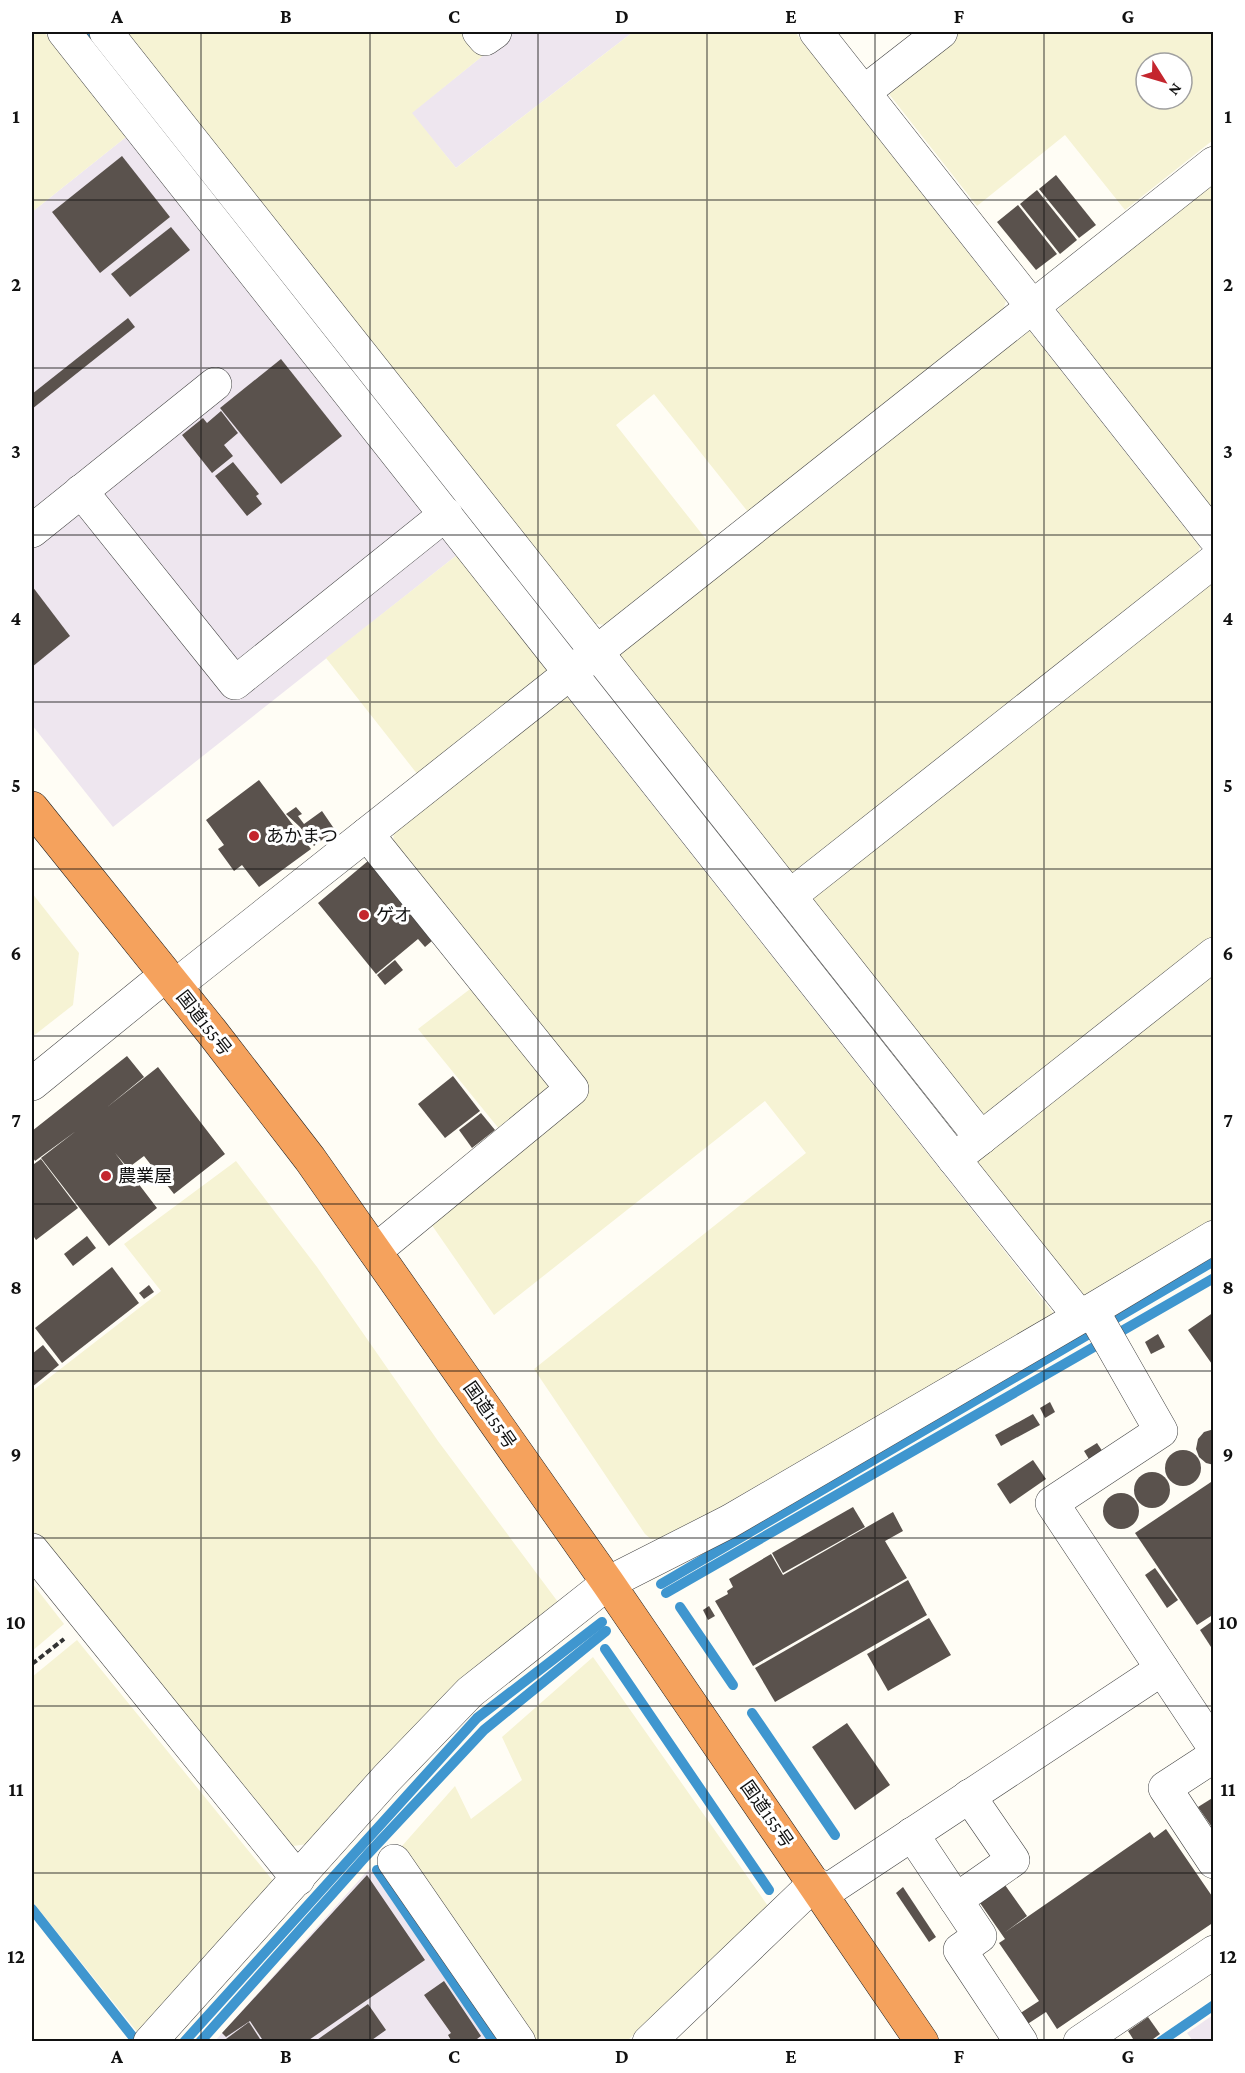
<svg xmlns="http://www.w3.org/2000/svg" width="1245" height="2073" viewBox="0 0 1245 2073" font-family="'Crimson Pro','Noto Sans JP',serif">
<style>
.industrial{fill:#eee6ef}
.farmland{fill:#f6f3d4;fill-rule:evenodd}
.lines{fill:none;stroke-linecap:round;stroke-linejoin:round}
.stream{stroke:#3f96cf;stroke-width:10}
.building{fill:#5a524d}
.minor-casing{stroke:#444;stroke-width:34}
.highway-casing{stroke:#222;stroke-width:34}
.path{stroke:#333;stroke-width:4;stroke-dasharray:6 3;stroke-linecap:butt}
.minor{stroke:#fff;stroke-width:33}
.highway{stroke:#f5a25d;stroke-width:33}
.grid{fill:none;stroke:#111;stroke-width:1.5;stroke-opacity:0.55}
.poi-dot{fill:#c4262e;stroke:#fff;stroke-width:2}
.labels{text-anchor:middle;stroke-width:6;stroke-linejoin:round;paint-order:stroke}
.poi-label{font-size:18px;fill:#111;stroke:#fff;text-anchor:start}
.street-label{font-size:18px;fill:#111;stroke:#fff}
.neatline{fill:none;stroke:#111;stroke-width:2}
.grid-label{font-size:20px;text-anchor:middle;font-weight:bold;fill:#111}
</style>
<rect width="100%" height="100%" fill="#fffdf5"/>
<g class="industrial">
<path d="M468,32h165l-177,136 -45,-55 74,-59z"/>
<path d="M126,137l331,418 -344,272 -81,-102v-513z"/>
<path d="M370,1868l117,172 -3,2h-270z"/>
<path d="M1213,2015v26h-20l-6,-8z"/>
</g>
<g class="farmland">
<path d="M32,32h12l82,105 -94,75z"/>
<path d="M120,32h348l17,22 -73,59 44,55 177,-136h162l211,269 -3,9 -255,202 -94,-118 -38,31 93,118 -103,82 -18,-2z"/>
<path d="M954,32h259v108l-88,70 -60,-75 -88,71 -88,-112zM1146,63h36v36h-36z"/>
<path d="M1213,182v328l-155,-199 5,-12z"/>
<path d="M1029,330l171,217 -4,13 -401,315h-8l-170,-212 2,-16z"/>
<path d="M457,555l92,116 -131,104 -92,-117z"/>
<path d="M1213,578v361l-221,175 -12,1 -169,-210 2,-12z"/>
<path d="M565,694l489,620 -389,225h-14l-6,-5 -111,-165 272,-216 -41,-52 -271,214 -65,-94 159,-131 -195,-244 1,-18z"/>
<path d="M32,893l47,60 -6,52 -41,32z"/>
<path d="M1213,966v253l-129,77 -108,-125v-18z"/>
<path d="M474,986l79,95 -5,9 -48,40 -82,-101z"/>
<path d="M236,1161l81,106 121,174 120,161 -243,241 -29,4 -143,-172 -111,-141v-143l129,-100 -37,-47z"/>
<path d="M32,1583l32,41 -32,27z"/>
<path d="M77,1640l201,247 -140,146 -106,-132v-224z"/>
<path d="M593,1657l175,249 -141,135h-92l-133,-195 53,-60 16,33 51,-39 -20,-43z"/>
</g>
<g class="lines">
<g class="stream">
<path d="M85,32l16,20"/>
<path d="M661,1584l553,-323"/>
<path d="M666,1593l548,-315"/>
<path d="M680,1607l53,78"/>
<path d="M605,1649l164,241"/>
<path d="M752,1713l83,122"/>
<path d="M377,1870l117,172"/>
<path d="M32,1909l101,128"/>
<path d="M184,2042l293,-324 125,-96"/>
<path d="M200,2042l167,-187 117,-125 122,-99"/>
<path d="M1160,2042l54,-37"/>
</g>
</g>
<g class="building">
<path d="M122,156l48,61 -70,56 -48,-61z"/>
<path d="M1056,175l40,50 -17,13 -40,-49z"/>
<path d="M1037,190l40,50 -17,14 -40,-50z"/>
<path d="M1018,205l39,49 -21,16 -39,-48z"/>
<path d="M171,227l19,23 -60,47 -19,-23z"/>
<path d="M128,318l7,9 -103,82v-15z"/>
<path d="M281,359l61,77 -61,48 -61,-76z"/>
<path d="M221,411l17,22 -14,12 9,11 -21,17 -30,-38 21,-17 4,5z"/>
<path d="M233,462l26,32 -3,2 6,8 -15,12 -32,-40z"/>
<path d="M32,586l38,50 -38,31z"/>
<path d="M259,780l52,69 -52,38 -17,-22 -8,6 -16,-22 6,-4 -18,-25z"/>
<path d="M296,807l6,7 -4,2 6,8 18,-13 13,19 -21,16 -14,-19 -14,-13z"/>
<path d="M368,861l65,79 -8,7 -7,-8 -42,35 -58,-71z"/>
<path d="M395,960l8,10 -18,15 -8,-10z"/>
<path d="M127,1056l17,21 -38,31 52,-41 67,87 -51,40 -30,-38 -16,12 -13,-15 42,55 -48,38 -68,-88 35,-27 -41,30 -3,-5v-25z"/>
<path d="M453,1076l27,35 -35,27 -27,-34z"/>
<path d="M481,1113l14,17 -23,18 -13,-18z"/>
<path d="M41,1159l37,49 -42,32 -4,-6v-74l2,4z"/>
<path d="M87,1236l9,12 -23,18 -9,-12z"/>
<path d="M112,1267l27,36 -77,60 -27,-35z"/>
<path d="M149,1285l5,7 -10,7 -5,-6z"/>
<path d="M1214,1312v55l-26,-37z"/>
<path d="M1158,1334l7,13 -14,7 -6,-12z"/>
<path d="M43,1345l16,20 -27,22v-33z"/>
<path d="M1050,1402l5,10 -10,6 -5,-10z"/>
<path d="M1033,1414l7,11 -39,21 -6,-11z"/>
<path d="M1214,1429v36l-8,-2 -7,-6 -3,-8 2,-10 6,-7z"/>
<path d="M1097,1443l8,12 -13,9 -8,-13z"/>
<circle cx="1183" cy="1468" r="18"/>
<path d="M1033,1460l13,19 -36,25 -13,-20z"/>
<circle cx="1152" cy="1490" r="18"/>
<path d="M1214,1480v134l-17,11 -62,-92z"/>
<circle cx="1121" cy="1511" r="18"/>
<path d="M853,1507l12,20 -82,46 -11,-20z"/>
<path d="M893,1512l10,19 -18,10 22,37 -154,88 -38,-65 13,-7 -1,-3 6,-4 -4,-8 42,-25 12,21z"/>
<path d="M1155,1568l23,32 -11,8 -22,-33z"/>
<path d="M908,1580l19,35 -152,87 -20,-34z"/>
<path d="M709,1606l6,10 -7,4 -5,-10z"/>
<path d="M929,1618l22,37 -63,36 -21,-37z"/>
<path d="M1214,1620v25l-3,2 -11,-17z"/>
<path d="M847,1723l43,62 -35,25 -43,-63z"/>
<path d="M1214,1797v33l-16,-23z"/>
<path d="M1166,1829l48,70v23l-157,107 -11,-17 -20,13 -7,-11 20,-13 -40,-58 6,-4 -25,-36 25,-18 22,31 -23,17 146,-101 4,6z"/>
<path d="M367,1875l58,85 -119,82h-42l-14,-21 -24,16 -4,-4z"/>
<path d="M903,1887l33,50 -7,5 -33,-49z"/>
<path d="M444,1981l37,55 -8,6h-21l-4,-7 3,-2 -27,-38z"/>
<path d="M368,2004l18,26 -17,12h-55z"/>
<path d="M1148,2017l12,17 -11,8h-14l-7,-11z"/>
<path d="M249,2022l13,20h-34l-2,-3z"/>
</g>
<g class="lines">
<defs>
<g id="minor">
<path d="M64,32l890,1127 27,-21"/>
<path d="M106,32l875,1106 233,-184"/>
<path d="M479,32l6,7 10,-7"/>
<path d="M816,32l398,505"/>
<path d="M864,92l77,-60"/>
<path d="M81,491l154,192 211,-169"/>
<path d="M32,531l183,-147"/>
<path d="M367,834l205,255 -197,162"/>
<path d="M790,896l424,-335"/>
<path d="M175,986l1039,-823"/>
<path d="M32,1084l134,-109"/>
<path d="M954,1159l126,158"/>
<path d="M1092,1310l69,121 -109,72 162,244"/>
<path d="M32,1550l266,329"/>
<path d="M1214,1756l-49,32 49,74"/>
<path d="M912,1834l68,102 -20,14 61,92"/>
<path d="M394,1861l125,181"/>
<path d="M822,1894l340,-225"/>
<path d="M956,1900l57,-40 -44,-64"/>
<path d="M150,2042l237,-264 83,-86 138,-109 122,-62 362,-211 122,-73"/>
<path d="M649,2042l166,-159"/>
<path d="M1080,2042l134,-90"/>
</g>
<path id="highway" d="M32,808l180,224 98,127 298,424 314,459"/>
</defs>
<use href="#minor" class="minor-casing"/>
<use href="#highway" class="highway-casing"/>
<path class="path" d="M32,1664l32,-25"/>
<use href="#minor" class="minor"/>
<use href="#highway" class="highway"/>
</g>
<path class="grid" d="M201,32v2010M370,32v2010M538,32v2010M707,32v2010M875,32v2010M1044,32v2010M32,200h1182M32,368h1182M32,535h1182M32,702h1182M32,869h1182M32,1036h1182M32,1204h1182M32,1371h1182M32,1538h1182M32,1706h1182M32,1873h1182"/>
<g class="poi-dot">
<circle cx="254" cy="836" r="6"/>
<circle cx="364" cy="915" r="6"/>
<circle cx="106" cy="1176" r="6"/>
</g>
<g class="labels">
<g class="poi-label">
<text x="266" y="842">あかまつ</text>
<text x="376" y="921">ゲオ</text>
<text x="118" y="1182">農業屋</text>
</g>
<g class="street-label">
<text transform="translate(204 1023) rotate(52)" y="6">国道155号</text>
<text transform="translate(490 1415) rotate(55)" y="6">国道155号</text>
<text transform="translate(767 1814) rotate(55)" y="6">国道155号</text>
</g>
</g>
<rect width="1245" height="2073" fill="none" stroke="#ffffff" stroke-width="66"/>
<g transform="translate(1164 81) rotate(127)"><circle r="28" fill="#ffffff" stroke="#a0a0a0" stroke-width="1.5"/>
<path d="M0-4.5L10 22L0 15L-10 22Z" fill="#c4262e"/>
<text y="-9" font-size="16" font-weight="bold" text-anchor="middle" fill="#111111">N</text>
</g>
<rect x="33" y="33" width="1179" height="2007" class="neatline"/>
<g class="grid-label">
<text x="117" y="23">A</text>
<text x="286" y="23">B</text>
<text x="454" y="23">C</text>
<text x="622" y="23">D</text>
<text x="791" y="23">E</text>
<text x="959" y="23">F</text>
<text x="1128" y="23">G</text>
<text x="16" y="123">1</text>
<text x="1228" y="123">1</text>
<text x="16" y="291">2</text>
<text x="1228" y="291">2</text>
<text x="16" y="458">3</text>
<text x="1228" y="458">3</text>
<text x="16" y="625">4</text>
<text x="1228" y="625">4</text>
<text x="16" y="792">5</text>
<text x="1228" y="792">5</text>
<text x="16" y="960">6</text>
<text x="1228" y="960">6</text>
<text x="16" y="1127">7</text>
<text x="1228" y="1127">7</text>
<text x="16" y="1294">8</text>
<text x="1228" y="1294">8</text>
<text x="16" y="1461">9</text>
<text x="1228" y="1461">9</text>
<text x="16" y="1629">10</text>
<text x="1228" y="1629">10</text>
<text x="16" y="1796">11</text>
<text x="1228" y="1796">11</text>
<text x="16" y="1963">12</text>
<text x="1228" y="1963">12</text>
<text x="117" y="2063">A</text>
<text x="286" y="2063">B</text>
<text x="454" y="2063">C</text>
<text x="622" y="2063">D</text>
<text x="791" y="2063">E</text>
<text x="959" y="2063">F</text>
<text x="1128" y="2063">G</text>
</g>
</svg>
